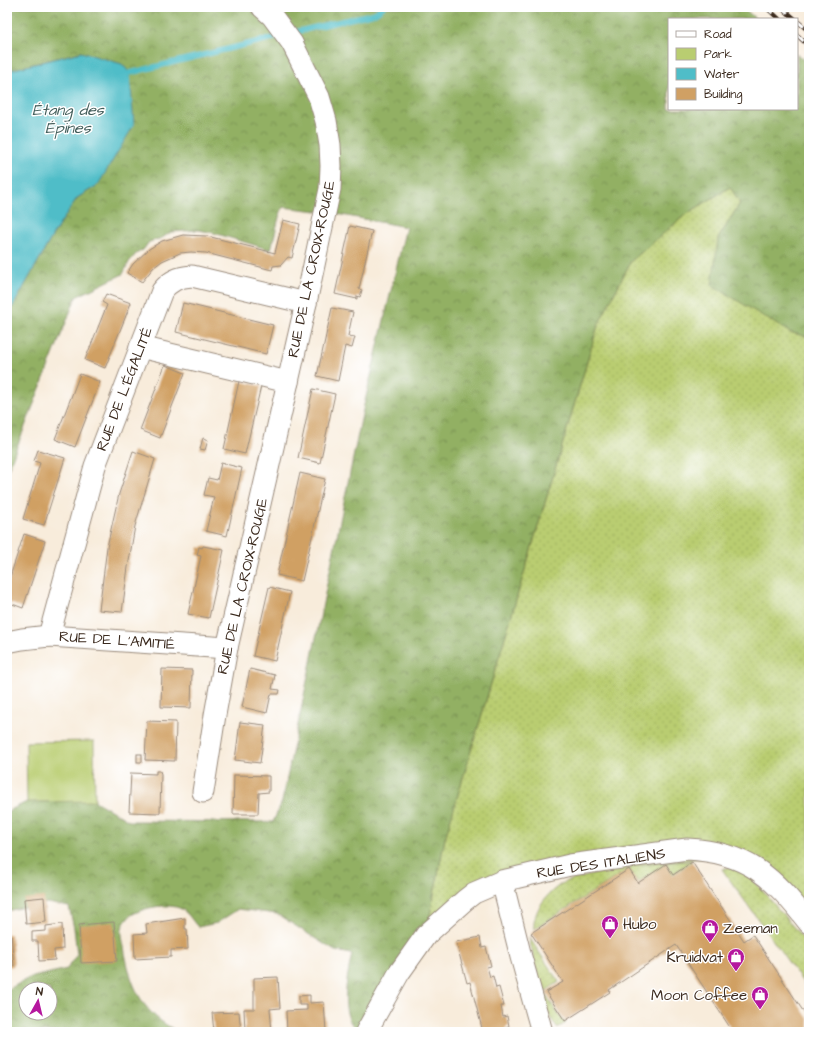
<svg xmlns="http://www.w3.org/2000/svg" width="816" height="1039" viewBox="0 0 816 1039" font-family="'Architects Daughter',sans-serif">
<style>
.green{fill:url(#green-dots);stroke:#7a7c48}
.forest{fill:url(#forest-crowns);stroke:#666d40;fill-rule:evenodd}
.pitch{fill:#b9cd71;stroke:#7a7c48}
.water{fill:#4fbdc8;stroke:#457473}
.lines{fill:none;stroke-linecap:round;stroke-linejoin:round}
.stream{stroke:#4fbdc8;stroke-width:5.5}
.building{fill:#d0a064}
.minor-casing{stroke:#9a8b7c;stroke-width:23}
.minor{stroke:#fff;stroke-width:21}
.rail-casing{stroke:#3b2a1e;stroke-width:4.5}
.rail{stroke:#fff;stroke-width:3;stroke-dasharray:9;stroke-linecap:butt}
.labels{text-anchor:middle;stroke-width:3;stroke-linejoin:round;paint-order:stroke}
.street-label{font-size:15px;fill:#3b2a1e;stroke:#fff}
.poi-label{font-size:15px;fill:#3b2a1e;stroke:#fff;text-anchor:start}
.water-label{font-size:16px;font-style:italic;fill:#425d5a;stroke:#fff}
</style>
<defs>
<pattern id="green-dots" width="8" height="8" patternUnits="userSpaceOnUse"><rect width="8" height="8" fill="#b9cd71"/><path d="M2 2h.1M6 6h.1" fill="none" stroke="#a0b061" stroke-width="1.8" stroke-linecap="round"/></pattern>
<pattern id="forest-crowns" width="20" height="18" patternUnits="userSpaceOnUse"><rect width="20" height="18" fill="#92b063"/><path d="M2 6a3 3 0 1 1 6 0M12 15a3 3 0 1 1 6 0" fill="none" stroke="#788f51"/></pattern>
</defs>
<rect width="100%" height="100%" fill="#fff"/>
<filter id="ink" filterUnits="userSpaceOnUse"><feTurbulence type="fractalNoise" baseFrequency=".025" numOctaves="2"/><feDisplacementMap in="SourceGraphic" scale="8" xChannelSelector="R" yChannelSelector="G"/><feConvolveMatrix kernelMatrix="1 2 1 2 8 2 1 2 1" color-interpolation-filters="sRGB"/></filter>
<filter id="wash" filterUnits="userSpaceOnUse"><feTurbulence type="fractalNoise" baseFrequency=".012" numOctaves="4" result="noise"/><feDisplacementMap in="SourceGraphic" scale="16" xChannelSelector="R" yChannelSelector="G"/><feGaussianBlur stdDeviation="0.9" result="paint"/><feColorMatrix in="noise" values="0 0 0 0 0 0 0 0 0 0 0 0 0 0 0 0 0 1.4 0 .05"/><feComposite in="paint" operator="in"/></filter>
<g filter="url(#wash)">
<rect width="100%" height="100%" fill="#f8ecdb"/>
<g class="green">
<path d="M730,187l10,16 -22,36 71,93 20,5v586l-83,-68 -224,26 -76,54 19,-97 153,-513 33,-64 54,-46z"/>
<path d="M687,861h5l-19,13 -7,-10 -28,18 -9,-13 -95,60c-2,-19 16,-40 33,-48l61,-15z"/>
<path d="M730,867l20,9 59,69v46l-87,-122z"/>
<path d="M529,937l30,45 -15,10 19,29 3,2 -9,5 -10,-16 -4,-12z"/>
</g>
<path class="forest" d="M7,7h735l14,12h-87v90h128v-55l12,11v272l-20,-5 -77,-47 6,-46 22,-36 -10,-16 -45,28 -54,46 -33,64 -153,513 -19,97 -66,97c-3,-3 -7,-6 -9,-9 -11,-18 -3,-50 1,-69l-17,-3 -58,-37 -39,-5 -21,14 -19,4c-5,-5 -9,-13 -15,-17 -11,-8 -38,-3 -50,4 -3,1 -10,10 -11,14 -1,8 2,17 3,25 7,37 19,62 54,79h-172v-42l22,-12 38,-9 10,-15 -3,-26 -5,-21 -21,-4 -15,2 -26,6v-98l1,-2 19,-9 68,-1 34,20 144,1 9,-20 82,-397 42,-178 -80,-15 -43,-5 -4,10 -8,33 -57,-17 -15,-3 -28,2 -9,6 -13,4 -6,8 -7,4 -7,8 -6,12 -47,23 -69,175v-155l47,-84 23,-35 21,-13 -17,-133 -74,19zM26,989h24v24h-24z"/>
<path class="pitch" d="M94,741l1,60 -68,1 -1,-60z"/>
<path class="water" d="M81,52l41,12 8,9 4,52 -36,60 -21,13 -23,35 -47,84v-246z"/>
<g class="lines">
<g class="stream">
<path d="M291,33l84,-20 8,-6"/>
<path d="M130,73l151,-37"/>
</g>
</g>
<g id="blocks">
<g class="building">
<path d="M283,220l17,4 -8,34 -4,-1 -7,8 -8,1 -1,4 -66,-17 -15,-1 -11,1 -18,8 -9,7 -11,14 -15,-9 6,-9 16,-15 13,-8 21,-6 24,1 68,17z"/>
<path d="M350,226l22,5 -13,58 3,1 -2,7 -3,-1v3l-22,-5z"/>
<path d="M106,294l25,9 -26,65 -20,-8 22,-55 -5,-3z"/>
<path d="M183,303l90,22 -7,29 -90,-22z"/>
<path d="M332,308l21,4 -5,24 7,1 -3,11 -7,-2 -7,35 -21,-5z"/>
<path d="M165,365l20,8 -25,65 -20,-8z"/>
<path d="M80,374l20,8 -25,65 -20,-8z"/>
<path d="M239,381l22,5 -16,68 -21,-5z"/>
<path d="M313,389l22,5 -15,69 -22,-5z"/>
<path d="M203,438l5,2 -3,10 -5,-1z"/>
<path d="M38,450l27,8 -21,67 -21,-6 17,-56 -6,-2z"/>
<path d="M133,451l22,8 -20,67 -7,41 -6,45 -23,-2 8,-63 12,-53z"/>
<path d="M221,463l21,5 -15,68 -21,-5 8,-34 -10,-2 4,-17 9,2z"/>
<path d="M300,473l25,6 -23,102 -25,-6z"/>
<path d="M24,534l21,7 -22,67 -16,-6v-16z"/>
<path d="M203,546l21,4 -15,68 -21,-4 13,-58 -4,-1 2,-8 3,1z"/>
<path d="M269,587l21,5 -15,69 -22,-5z"/>
<path d="M162,669l30,1 -1,38 -30,-1z"/>
<path d="M250,669l25,6 -3,14 8,1 -1,4h-8l-4,19 -25,-6z"/>
<path d="M147,721l29,1 -1,39 -30,-1z"/>
<path d="M240,722l25,3 -5,38 -25,-3z"/>
<rect x="137" y="754" width="5" height="8"/>
<path d="M156,771h4l1,3 -1,39 -31,-1 2,-39 25,1z"/>
<path d="M234,775l35,1v16l-10,1 -1,21h-25z"/>
<path d="M692,862l52,79 9,-6 56,85v12h-76l-57,-87 -67,45 1,2 -45,29 -19,-29 17,-10 -32,-49 98,-64 9,14 28,-19 7,11z"/>
<path d="M44,897l2,25 -20,2 -2,-25z"/>
<path d="M185,918v11h2l1,20 -17,1v7l-36,2 -1,-25 13,-1 -1,-9z"/>
<path d="M114,922l3,39 -36,2 -2,-38z"/>
<path d="M62,924l1,25 -9,1 1,10 -16,1 -1,-20h-6v-9l14,-1v-5z"/>
<path d="M7,934h4l3,32 -7,1z"/>
<path d="M480,937l2,11 4,-1 5,19 -4,1 3,10 3,-1 3,12 3,-1 5,19h-3l2,11 4,-1 2,10 -3,1 1,5h-24l-13,-50 -3,1 -11,-41z"/>
<path d="M278,977l2,31 -10,1 2,23h-27l-1,-23h10v-31z"/>
<path d="M310,995v8l14,-1 2,30h-39l-1,-21 21,-1v-5h-8v-9z"/>
<path d="M239,1012l2,20h-27l-2,-19z"/>
</g>
</g>
</g>
<g filter="url(#ink)">
<use href="#blocks" fill-opacity="0" stroke="#9a8b7c" stroke-width="1"/>
<g class="lines">
<defs>
<g id="minor">
<path d="M140,347l148,35"/>
<path d="M49,636l46,-170 67,-175c8,-10 16,-14 30,-15l114,27"/>
<path d="M7,642l15,-3 27,-3 178,12"/>
<path d="M203,792l12,-77 12,-67 79,-345 24,-114 1,-23 -1,-21 -4,-24 -7,-24 -27,-54 -20,-27 -10,-9"/>
<path d="M502,881l19,76 21,75"/>
<path d="M366,1032l33,-59 27,-38 39,-35 9,-7 28,-12 68,-16 117,-16c61,3 86,28 122,74"/>
</g>
</defs>
<use href="#minor" class="minor-casing"/>
<use href="#minor" class="minor"/>
<defs>
<g id="rail">
<path d="M766,7l13,12"/>
<path d="M781,7l14,12"/>
<path d="M797,21l12,10"/>
<path d="M797,35l12,11"/>
</g>
</defs>
<use href="#rail" class="rail-casing"/>
<use href="#rail" class="rail"/>
</g>
</g>
<defs>
<symbol id="shop-pin" viewBox="-11 -11 22 30"><path d="M0 17L-7.5 6A9.5 9.5 0 1 1 7.5 6Z" fill="#b5179e" stroke="#fff"/><path d="M-5-2.5h2.3a2.7 3.5 0 0 1 5.4 0H5L5.5 6h-11ZM-1.5-2.5h3a1.5 2.3 0 0 0-3 0Z" fill="#fff"/></symbol>
</defs>
<g fill-rule="evenodd">
<use href="#shop-pin" x="600" y="914" width="20" height="27"/>
<use href="#shop-pin" x="700" y="918" width="20" height="27"/>
<use href="#shop-pin" x="726" y="947" width="20" height="27"/>
<use href="#shop-pin" x="750" y="985" width="20" height="27"/>
</g>
<g class="labels">
<g class="street-label">
<text transform="translate(311 269) rotate(-78)" y="5">RUE DE LA CROIX-ROUGE</text>
<text transform="translate(124 389) rotate(-69)" y="5">RUE DE L'ÉGALITÉ</text>
<text transform="translate(242 586) rotate(-77)" y="5">RUE DE LA CROIX-ROUGE</text>
<text transform="translate(117 640) rotate(4)" y="5">RUE DE L'AMITIÉ</text>
<text transform="translate(601 863) rotate(-9)" y="5">RUE DES ITALIENS</text>
</g>
<g class="poi-label">
<text x="623" y="929">Hubo</text>
<text x="723" y="933">Zeeman</text>
<text x="723" y="962" text-anchor="end">Kruidvat</text>
<text x="747" y="1000" text-anchor="end">Moon Coffee</text>
</g>
<g class="water-label">
<text x="68" y="115">Étang des<tspan x="68" dy="18">Épines</tspan></text>
</g>
</g>
<rect width="816" height="1039" fill="none" stroke="#fff" stroke-width="24"/>
<rect x="668" y="18" width="130" height="92" fill="#ffffff" stroke="#b1aaa5"/>
<rect x="676" y="31" width="20" height="6" fill="#ffffff" stroke="#b1aaa5"/>
<text x="704" y="38" font-size="12" fill="#3b2a1e">Road</text>
<rect x="676" y="48" width="20" height="12" fill="#b9cd71" stroke="#b1aaa5"/>
<text x="704" y="58" font-size="12" fill="#3b2a1e">Park</text>
<rect x="676" y="68" width="20" height="12" fill="#4fbdc8" stroke="#b1aaa5"/>
<text x="704" y="78" font-size="12" fill="#3b2a1e">Water</text>
<rect x="676" y="88" width="20" height="12" fill="#d0a064" stroke="#b1aaa5"/>
<text x="704" y="98" font-size="12" fill="#3b2a1e">Building</text>
<g transform="translate(38 1001) rotate(8)"><circle r="19" fill="#ffffff" stroke="#b1aaa5"/>
<path d="M0-3L7 15L0 10L-7 15Z" fill="#b5179e"/>
<text y="-6" font-size="11" font-weight="bold" text-anchor="middle" fill="#3b2a1e">N</text>
</g>
</svg>
